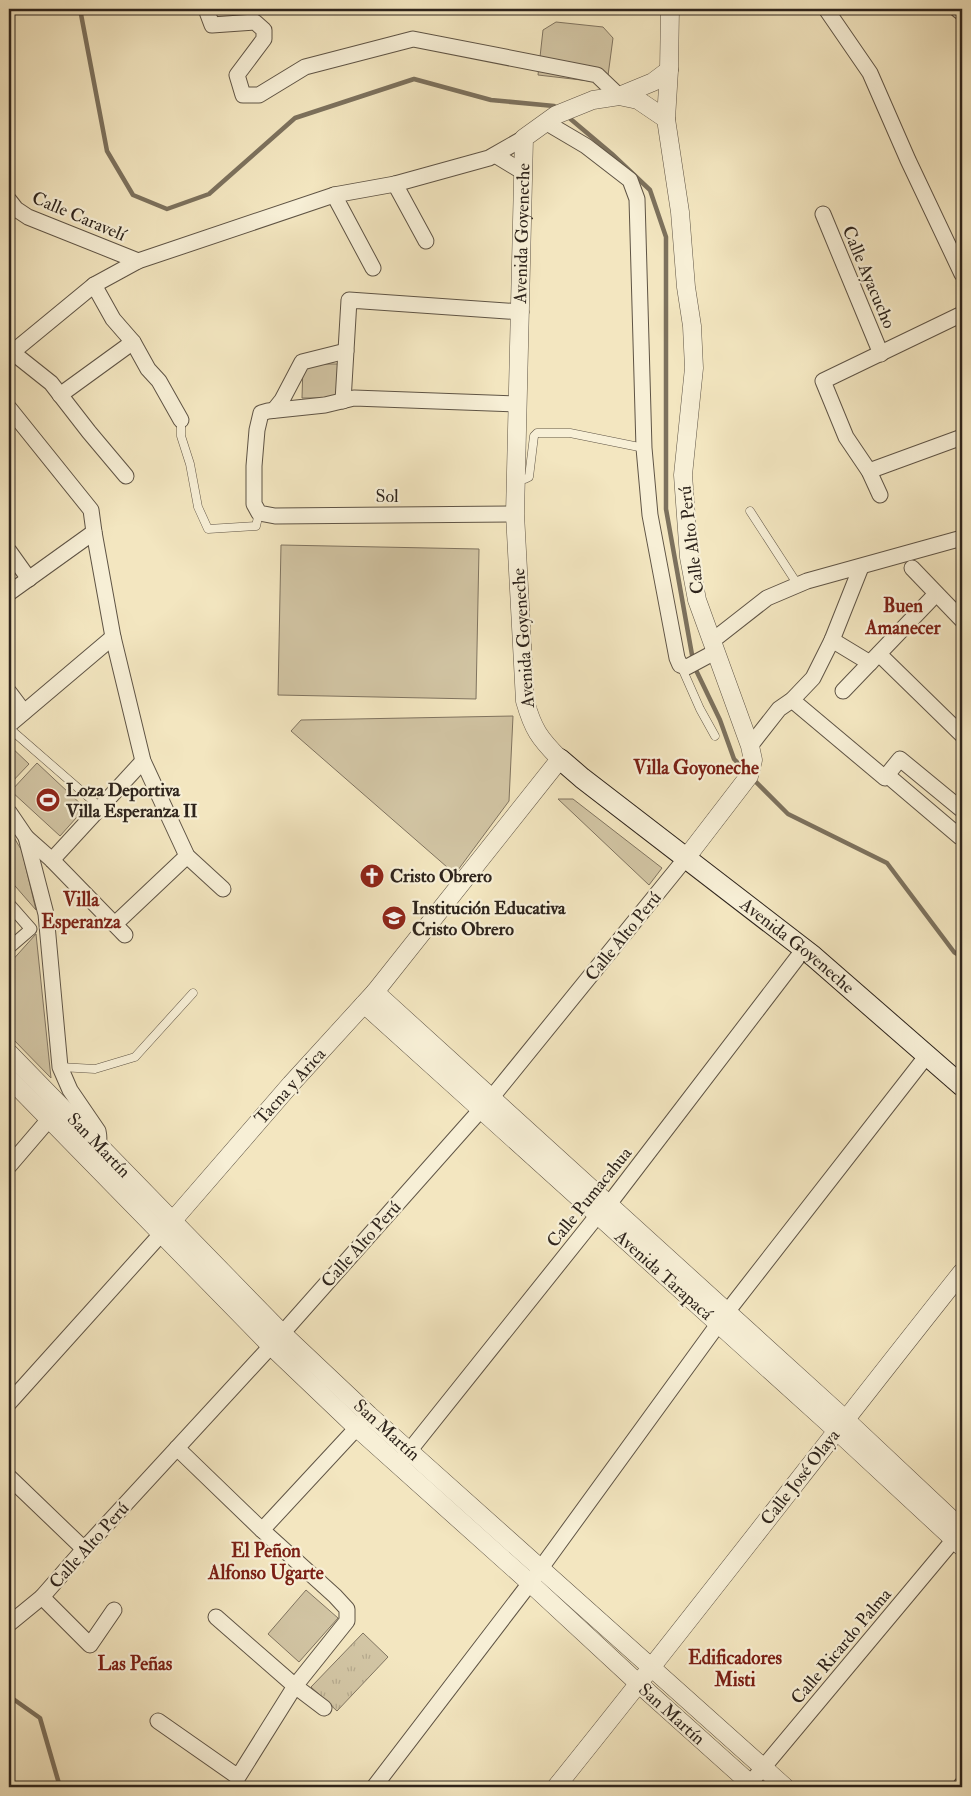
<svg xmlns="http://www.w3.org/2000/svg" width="971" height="1796" viewBox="0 0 971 1796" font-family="'IM FELL Double Pica',serif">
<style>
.grass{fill:#d2c5a4;stroke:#807460}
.park{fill:url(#park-tufts);stroke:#807460}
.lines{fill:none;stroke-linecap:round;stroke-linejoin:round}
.stream{stroke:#7c715d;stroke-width:4.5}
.service-casing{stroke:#5f5445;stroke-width:9}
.pedestrian-casing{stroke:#5f5445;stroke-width:13}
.minor-casing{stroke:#5f5445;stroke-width:17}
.tertiary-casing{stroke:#5f5445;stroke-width:19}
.secondary-casing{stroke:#2e241c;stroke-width:22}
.service{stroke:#f7efd6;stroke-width:8}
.pedestrian{stroke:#f7efd6;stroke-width:11}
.minor{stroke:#f7efd6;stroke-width:15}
.tertiary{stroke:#f7efd6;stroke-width:18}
.secondary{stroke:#f7efd6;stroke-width:20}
.labels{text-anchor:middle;stroke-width:4.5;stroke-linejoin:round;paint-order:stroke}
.street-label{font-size:18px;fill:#2e241c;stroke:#f7efd6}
.poi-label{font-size:18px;font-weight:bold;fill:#2e241c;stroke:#f7efd6;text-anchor:start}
.neighbourhood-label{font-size:19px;font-weight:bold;fill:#7a1f14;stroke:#f7efd6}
</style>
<defs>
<pattern id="park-tufts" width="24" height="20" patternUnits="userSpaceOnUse" patternTransform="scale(1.25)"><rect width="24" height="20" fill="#d2c5a4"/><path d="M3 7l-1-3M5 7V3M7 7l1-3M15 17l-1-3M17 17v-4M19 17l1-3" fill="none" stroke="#b5a98d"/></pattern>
</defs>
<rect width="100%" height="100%" fill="#f3e6c0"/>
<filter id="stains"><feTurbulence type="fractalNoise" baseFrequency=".004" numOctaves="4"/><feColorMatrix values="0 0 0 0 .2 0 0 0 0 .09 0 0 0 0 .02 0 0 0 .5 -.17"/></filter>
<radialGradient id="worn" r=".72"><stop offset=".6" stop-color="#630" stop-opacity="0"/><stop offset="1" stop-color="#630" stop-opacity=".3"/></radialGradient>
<g class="grass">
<path d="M556,22l47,5 10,11 -6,45 -69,-8 5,-45z"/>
<path d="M303,364h39v34h-40z"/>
<path d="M281,545l198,4 -3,150 -198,-4z"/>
<path d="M513,716l-4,85 -54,73 -164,-143 10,-11z"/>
<path d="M9,745l20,19 -20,21z"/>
<path d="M37,763l48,45 -25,28 -49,-45z"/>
<path d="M558,799h15l89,69 -13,17z"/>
<path d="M9,829l13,22 14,59 -27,-31z"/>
<path d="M36,934l15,144 -42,-43v-71z"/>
<path d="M306,1590l32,28 -39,44 -31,-28z"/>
</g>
<path class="park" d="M363,1633l25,24 -51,54 -26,-24z"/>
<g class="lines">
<g class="stream">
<path d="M80,9l27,142 26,44 34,14 42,-15 86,-76 119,-39 77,21 63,6 5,3"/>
<path d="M567,116l45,38 38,36 16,47v272l28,157 26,54 14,39 11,11"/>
<path d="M752,778l36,36 99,49 67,89 8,5"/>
<path d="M9,1696l31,22 20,69"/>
</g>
<defs>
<g id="service">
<path d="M181,420v16l9,28 8,43 10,22 48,-3 3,-13"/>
<path d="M516,479h9l4,-2 5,-41 3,-3h33l74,15"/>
<path d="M750,511l48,74"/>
<path d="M681,666l19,43 15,27"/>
<path d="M9,728l92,80"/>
<path d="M60,1067l35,2 40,-12 58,-64"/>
</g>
<path id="pedestrian" d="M9,904l22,25 -22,19"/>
<g id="minor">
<path d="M206,9l6,16 43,-3 9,8v9l-27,36 6,20h16l46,-28 108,-28 184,36 22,21"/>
<path d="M826,9l44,64 38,87 54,114"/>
<path d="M957,9l5,4"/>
<path d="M547,123l39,23 44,34 7,19 7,249 6,67 27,143 3,7 7,2 28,-15"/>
<path d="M495,155l28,17"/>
<path d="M395,184l31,57"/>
<path d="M334,195l39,73"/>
<path d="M9,200l7,9 12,8 110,44"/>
<path d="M823,214l58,140"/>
<path d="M94,285l19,34 20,23 15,27 11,12 22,39"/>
<path d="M9,347l3,5 39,31 38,49 37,44"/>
<path d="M9,355l85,-70 44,-24 196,-66 61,-11 94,-26 35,-20"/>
<path d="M60,395l73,-53"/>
<path d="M343,401l6,-101 172,12"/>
<path d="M9,408l82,102 3,22 19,105 30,124 44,95 36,33"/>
<path d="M274,410l8,-10 20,-38 44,-11"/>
<path d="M869,471l93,-34"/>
<path d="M880,495l-11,-24 -23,-34 -23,-56 139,-67"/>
<path d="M515,514l-240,2 -16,-3 -5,-9v-38l3,-36 4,-17 7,-2 57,-6 29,-7 163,6"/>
<path d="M9,551l20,28"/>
<path d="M912,568l50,52"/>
<path d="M9,593l85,-61"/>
<path d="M832,640l38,23"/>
<path d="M712,641l55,-43 40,-17 155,-43"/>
<path d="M879,654l83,81"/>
<path d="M843,691l93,-97"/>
<path d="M9,692l15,20"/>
<path d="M792,700l93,78 2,-3 73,62 2,-2"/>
<path d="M9,725l104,-88"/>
<path d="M750,746l29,-37 13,-9 21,-22 19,-38 29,-73"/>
<path d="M887,775l13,-16 62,51"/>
<path d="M9,812l17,25 20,77 14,153 10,23 28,41c2,9 1,12 -5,19"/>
<path d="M26,837l26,23 73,75"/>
<path d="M52,860l91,-99"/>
<path d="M115,924l72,-68"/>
<path d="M9,1166l48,-56"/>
<path d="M9,1403l153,-170"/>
<path d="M402,1460l195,-244 12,-12 195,-255"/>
<path d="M9,1477l75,72"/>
<path d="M262,1530l103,-111"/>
<path d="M42,1597l48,48 24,-35"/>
<path d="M216,1617l79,69 29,22"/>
<path d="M9,1624l33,-27 42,-48 187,-203 221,-249 194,-239"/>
<path d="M158,1721l80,56 57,-91 52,-65v-12l-12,-13 -73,-66 -85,-82"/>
<path d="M374,1787l156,-204 197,-271 201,-258"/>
<path d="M747,1787l214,-256"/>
<path d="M960,1787l2,-3"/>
</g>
<g id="tertiary">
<path d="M670,9l-1,61 -3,49 14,93 6,75 6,39 2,42 -11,107 6,82 8,43 53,146 3,14 -4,16 -63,82"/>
<path d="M619,96l19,4 28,19"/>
<path d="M375,992l470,427 117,110"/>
<path d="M364,1004l472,426 126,117"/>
<path d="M9,1053l273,280 87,82 416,372"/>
<path d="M9,1078l262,268 86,82 173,155 109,101 115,103"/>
<path id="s1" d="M162,1233l129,-149 84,-92 185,-233c-21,-21 -27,-30 -35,-58l-10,-187 9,-376 32,-23 37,-15 26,-4 34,-14 16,-12"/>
<path d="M556,1787c137,-170 270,-344 406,-515"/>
</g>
<g id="secondary">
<path id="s2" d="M560,759l22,19 231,178 149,130"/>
</g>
</defs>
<use href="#service" class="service-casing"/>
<use href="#pedestrian" class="pedestrian-casing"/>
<use href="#minor" class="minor-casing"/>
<use href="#tertiary" class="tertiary-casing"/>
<use href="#secondary" class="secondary-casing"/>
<use href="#service" class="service"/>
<use href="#pedestrian" class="pedestrian"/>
<use href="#minor" class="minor"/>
<use href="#tertiary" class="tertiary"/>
<use href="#secondary" class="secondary"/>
</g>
<defs>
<symbol id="stadium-disc" viewBox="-11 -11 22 22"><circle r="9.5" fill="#8f2418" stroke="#f7efd6"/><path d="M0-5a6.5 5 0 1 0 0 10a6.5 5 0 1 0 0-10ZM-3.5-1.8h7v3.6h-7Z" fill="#fff"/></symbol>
<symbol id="church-disc" viewBox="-11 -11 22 22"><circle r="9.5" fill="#8f2418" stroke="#f7efd6"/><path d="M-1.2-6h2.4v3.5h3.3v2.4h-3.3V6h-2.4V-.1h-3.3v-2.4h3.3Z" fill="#fff"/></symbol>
<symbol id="school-disc" viewBox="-11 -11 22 22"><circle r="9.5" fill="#8f2418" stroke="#f7efd6"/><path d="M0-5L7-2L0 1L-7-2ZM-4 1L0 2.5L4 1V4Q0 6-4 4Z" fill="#fff"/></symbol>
</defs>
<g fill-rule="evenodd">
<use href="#stadium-disc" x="34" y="786" width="28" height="28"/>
<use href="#church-disc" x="358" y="862" width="28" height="28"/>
<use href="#school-disc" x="380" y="904" width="28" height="28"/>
</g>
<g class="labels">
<g class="street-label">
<text transform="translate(79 216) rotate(23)" y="6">Calle Caravelí</text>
<text dy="6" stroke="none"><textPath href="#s1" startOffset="1156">Avenida Goyeneche</textPath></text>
<text transform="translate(869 277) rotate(67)" y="6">Calle Ayacucho</text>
<text x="387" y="502">Sol</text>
<text transform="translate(691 540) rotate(-97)" y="6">Calle Alto Perú</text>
<text transform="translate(523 638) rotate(-94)" y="6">Avenida Goyeneche</text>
<text transform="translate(623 936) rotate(-51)" y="6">Calle Alto Perú</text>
<text dy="6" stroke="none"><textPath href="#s2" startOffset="302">Avenida Goyeneche</textPath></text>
<text transform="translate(290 1086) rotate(-48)" y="6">Tacna y Arica</text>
<text transform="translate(99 1145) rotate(46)" y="6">San Martín</text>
<text transform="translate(589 1197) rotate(-51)" y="6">Calle Pumacahua</text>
<text transform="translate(361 1244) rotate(-48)" y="6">Calle Alto Perú</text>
<text transform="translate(664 1275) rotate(42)" y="6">Avenida Tarapacá</text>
<text transform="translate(387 1430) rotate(42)" y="6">San Martín</text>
<text transform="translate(800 1477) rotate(-52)" y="6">Calle José Olaya</text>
<text transform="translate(89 1545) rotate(-48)" y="6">Calle Alto Perú</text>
<text transform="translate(841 1646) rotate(-50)" y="6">Calle Ricardo Palma</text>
<text transform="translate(672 1714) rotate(42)" y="6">San Martín</text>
</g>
<g class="poi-label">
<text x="66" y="796">Loza Deportiva<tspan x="66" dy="21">Villa Esperanza II</tspan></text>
<text x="390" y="882">Cristo Obrero</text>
<text x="412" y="914">Institución Educativa<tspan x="412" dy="21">Cristo Obrero</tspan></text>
</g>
<g class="neighbourhood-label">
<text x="903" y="612">Buen<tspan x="903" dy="22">Amanecer</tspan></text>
<text x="696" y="774">Villa Goyoneche</text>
<text x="81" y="906">Villa<tspan x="81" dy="22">Esperanza</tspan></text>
<text x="266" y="1557">El Peñon<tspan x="266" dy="22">Alfonso Ugarte</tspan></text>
<text x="735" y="1664">Edificadores<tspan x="735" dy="22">Misti</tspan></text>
<text x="135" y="1670">Las Peñas</text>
</g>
</g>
<rect width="971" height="1796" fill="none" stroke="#f3e6c0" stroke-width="30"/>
<rect x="10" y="10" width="951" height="1776" fill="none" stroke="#2e241c" stroke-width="2.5"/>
<rect x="15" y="15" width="941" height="1766" fill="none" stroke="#2e241c"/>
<rect width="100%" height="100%" filter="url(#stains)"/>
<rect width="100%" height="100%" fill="url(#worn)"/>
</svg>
